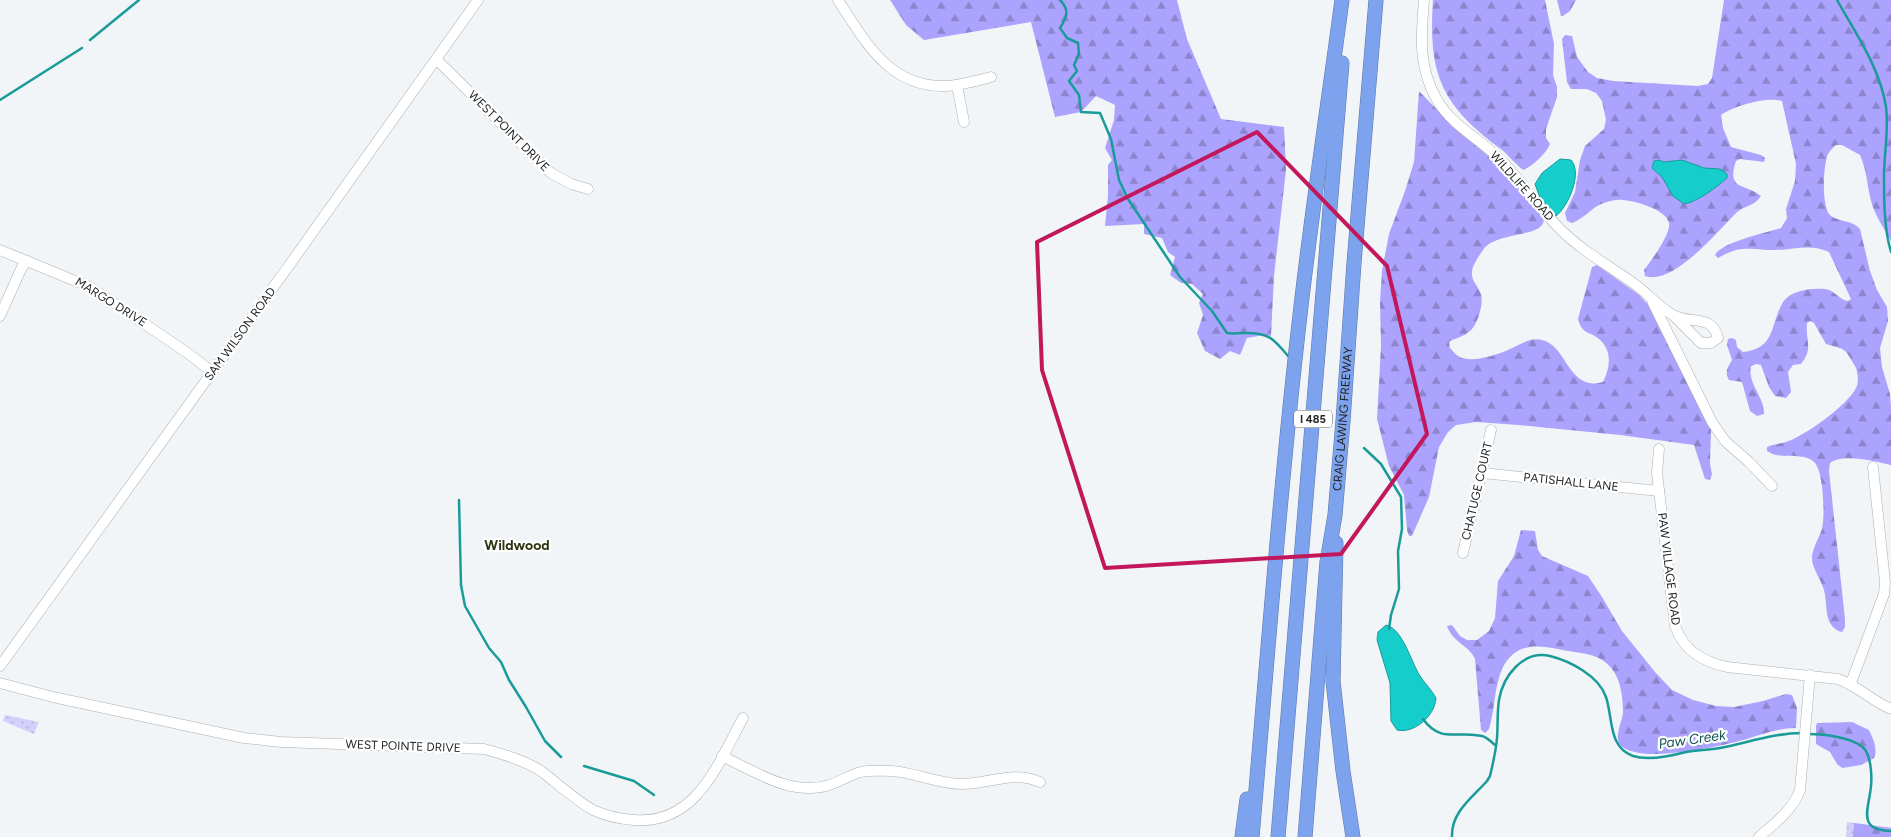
<svg xmlns="http://www.w3.org/2000/svg" width="1891" height="837" viewBox="0 0 1891 837" font-family="Figtree,sans-serif">
<style>
.grass{fill:url(#grass-dots)}
.forest{fill:url(#forest-firs)}
.water{fill:#15cecb;stroke:#1a9b9a}
.lines{fill:none;stroke-linecap:round;stroke-linejoin:round}
.stream{stroke:#1a9b9a;stroke-width:2.5}
.minor-casing{stroke:#abafb1;stroke-width:11}
.highway-casing{stroke:#5e76a8;stroke-width:15}
.minor{stroke:#fff;stroke-width:10}
.highway{stroke:#7da2ee;stroke-width:14}
.marked{fill:none;stroke:#c2185b;stroke-width:4;stroke-linejoin:round}
.labels{text-anchor:middle;stroke-width:4.5;stroke-linejoin:round;paint-order:stroke}
.shield{fill:#fff;stroke:#666667;stroke-width:1}
.shield-label{font-size:11px;font-weight:bold;fill:#242526}
.street-label{font-size:12px;fill:#242526;stroke:#fff}
.neighbourhood-label{font-size:14px;font-weight:bold;fill:#2d3610;stroke:#fff}
.water-label{font-size:14px;font-style:italic;fill:#115553;stroke:#fff}
</style>
<defs>
<pattern id="grass-dots" width="8" height="8" patternUnits="userSpaceOnUse" patternTransform="scale(1.25)"><rect width="8" height="8" fill="#d3d1fb"/><path d="M2 2h.1M6 6h.1" fill="none" stroke="#b5b3d7" stroke-width="1.8" stroke-linecap="round"/></pattern>
<pattern id="forest-firs" width="22" height="20" patternUnits="userSpaceOnUse" patternTransform="scale(1.25)"><rect width="22" height="20" fill="#aca3fe"/><path d="M5 1l3.5 6h-7zM16 11l3.5 6h-7z" fill="#8c85cd"/></pattern>
</defs>
<rect width="100%" height="100%" fill="#f1f5f7"/>
<g class="grass">
<path d="M5,715l34,7 -5,12 -31,-13z"/>
<path d="M1847,822l44,6v9h-45z"/>
</g>
<g class="forest">
<path d="M890,0h287l10,39 34,80 63,8 2,43 -12,106 -3,60 -7,-1 -17,3 -7,17 -10,-4 -10,8 -15,-8 -8,-18 6,-18 -4,-12 4,-9 -11,-10 -11,-1 -11,-8 5,-18 -7,-5 -6,-14 -18,-4v-10l-39,2 3,-30v-31l4,-5 -7,-12 9,-28 1,-15 -19,-9 -15,16 -26,5 -24,-95 -107,18 -18,-15z"/>
<path d="M1433,0h112l9,44 -1,31 4,12v10l-11,32v9l4,6c-4,10 -17,21 -26,26 -4,-1 -16,-15 -22,-20 -61,-45 -74,-75 -69,-150z"/>
<path d="M1557,0h19l-6,11 -7,5h-2z"/>
<path d="M1724,0h167v241c-7,-13 -16,-25 -20,-40 -4,-16 -4,-30 -11,-46l-18,-10h-6c-2,2 -6,5 -8,9 -5,11 -7,55 3,62 9,6 21,4 29,13l10,42 7,19 10,17 1,14 -8,27 2,19 8,27 1,13v58c-16,-4 -48,-12 -61,-2l-1,8 16,148v8l-3,5c-5,-1 -9,-4 -12,-9 -5,-10 -3,-22 -6,-33 -3,-11 -12,-21 -12,-32 0,-9 7,-20 10,-29 3,-12 2,-58 -8,-67 -12,-11 -34,-1 -47,-11v-4c6,-3 12,-3 19,-5 17,-5 62,-37 70,-54 3,-5 2,-17 -1,-22 -11,-19 -9,-16 -29,-22l-12,-21 -4,-2 -3,2c-2,18 7,25 -6,41l-8,1 -5,7 3,20 -5,6 -11,-2 -6,-9 -8,-22 -5,-1 -5,2c-4,18 14,31 13,48l-7,2 -7,-5 -8,-29 -13,-2c-5,-8 -1,-13 3,-20l-5,-15 1,-6 4,-1 4,2 1,7 6,5c33,-3 27,-28 40,-50 8,-12 29,-14 42,-13 10,1 14,11 23,12l3,-2 -22,-47c-18,-9 -36,-2 -54,-2 -14,0 -26,-3 -39,0 -6,2 -13,5 -18,8l-3,-3c7,-13 51,-22 66,-27l6,-10 -1,-9 9,-28 1,-17 -14,-63c-14,-5 -49,5 -61,14l2,13 8,19 30,8 4,3 -1,4 -24,-3 -4,2c-10,30 9,22 25,35 -6,10 -18,10 -25,17 -18,18 -63,73 -91,63l-1,-6c7,-9 27,-36 25,-47 -3,-14 -34,-22 -46,-23 -6,-1 -13,1 -19,3 -11,3 -20,16 -32,20l-5,-2 -2,-8 10,-21 5,-32 5,-14 19,-17 2,-9 -4,-19 -6,-8 -9,-4h-16l-4,-7 -5,-43 3,-4 7,1 5,21 11,15 9,6 16,3 85,5 10,-2 4,-6z"/>
<path d="M1419,91l33,34 49,42 42,48c8,24 -47,15 -60,35 -4,6 -10,14 -11,21 -1,10 5,13 8,21 5,9 -2,30 -8,37 -4,5 -14,9 -20,11l-3,2 1,6c2,2 5,6 8,8 12,8 39,-1 52,-7 10,-4 20,-12 32,-9 25,5 26,52 61,42 7,-14 10,-31 -4,-43 -9,-8 -17,-4 -21,-20l14,-52 5,-2 41,29 12,12 61,124 -1,34 2,10 -2,6 -5,-1 -11,-34 -74,-10 -102,-10 -42,-3 -20,3 -8,7 -9,15 -10,50 -17,39h-3l-2,-6 -3,-35 -15,-29 -12,-47 4,-73 -1,-44 2,-31 7,-37 16,-43 9,-29z"/>
<path d="M1521,530l14,1 3,19 4,6 46,20 14,21 20,34 33,41 17,18 21,10 23,6 18,1 29,-6 23,-7 6,1 5,13 -1,20c-17,0 -33,6 -49,11 -25,7 -88,20 -112,13 -5,-1 -14,-4 -16,-9 -4,-8 3,-22 4,-30 0,-14 -2,-33 -11,-44 -12,-15 -26,-15 -44,-18 -26,-6 -52,-11 -66,18 -8,19 -7,40 -13,60l-4,4 -4,-3 -6,-71c-6,-14 -22,-16 -28,-33l5,-1 8,11 7,4h10l12,-9 6,-13 3,-37 16,-25z"/>
<path d="M1852,722l17,8c4,9 9,18 5,28l-13,7 -19,3 -5,-4 -7,-12 -14,-8v-18l1,-3z"/>
<path d="M1854,823l37,5v9h-38z"/>
</g>
<g class="water">
<path d="M1560,159l11,1c12,13 -3,47 -15,56l-16,-18 -5,-14 7,-11z"/>
<path d="M1659,160l5,2 18,-2 22,8 16,1 7,5v4c-10,9 -30,24 -43,26l-11,-8 -11,-19 -10,-9 2,-7z"/>
<path d="M1386,625c17,4 25,37 34,51 5,8 12,14 16,22 -1,18 -22,36 -39,32l-6,-9 -1,-38 -13,-43 1,-8z"/>
</g>
<g class="lines">
<g class="stream">
<path d="M1060,0c10,10 7,17 0,28l7,10 11,5 1,11 -5,11 3,6 -8,10 10,14 2,17 19,1 11,26 8,41 9,19 52,78 32,34 15,22c6,1 10,0 16,0 25,-1 30,5 45,23"/>
<path d="M1837,0c19,34 43,68 49,107 3,23 -2,46 -2,69 0,24 0,53 7,76"/>
<path d="M90,40l49,-40"/>
<path d="M0,100l82,-52"/>
<path d="M1364,448l17,16 20,33 1,32 -4,22 1,38 -8,26 -2,14"/>
<path d="M459,500l2,85 4,21 24,42 12,14 8,18 17,27 19,34 16,16"/>
<path d="M1423,719c18,25 35,11 59,17 5,1 9,6 13,9"/>
<path d="M1807,734c15,0 50,3 59,17 5,9 6,25 5,35 -2,23 -15,44 20,45"/>
<path d="M584,766l50,15 20,14"/>
<path d="M1452,837c-1,-25 20,-39 35,-56l3,-5c3,-13 6,-25 7,-38 1,-12 0,-25 2,-38 4,-24 24,-50 51,-44 20,5 49,20 56,41 7,21 2,50 27,59 15,5 38,0 53,-4 11,-2 23,-2 34,-4 27,-5 54,-15 82,-15"/>
</g>
<defs>
<g id="minor">
<path d="M838,0c27,41 51,88 108,86 16,-1 30,-5 45,-9"/>
<path d="M1424,0c-3,36 -6,67 13,100 17,28 44,39 66,62 20,21 36,46 57,67 22,22 51,38 76,56 12,9 26,25 39,31 17,8 37,-2 43,22l-7,5h-10l-27,-27"/>
<path d="M437,60l114,113 20,11 17,5"/>
<path d="M957,85l7,37"/>
<path d="M0,250l90,37 99,67 23,18"/>
<path d="M1653,303l59,119 13,19 24,21 23,24"/>
<path d="M0,316l22,-49 5,-6"/>
<path d="M1659,449l-2,24 18,153c9,25 27,35 52,41l111,12c20,7 34,22 53,30"/>
<path d="M1482,473l177,18"/>
<path d="M1463,553l28,-123"/>
<path d="M0,666l293,-406 185,-260"/>
<path d="M0,683l53,14 191,41 37,4 203,7c19,5 40,11 57,22 16,12 34,29 52,39 13,6 27,9 41,10 63,5 84,-57 109,-102"/>
<path d="M1851,683l33,-89 1,-12 -12,-115"/>
<path d="M722,756c32,15 70,41 107,29 11,-3 20,-10 32,-13 9,-2 20,-1 30,-1 24,1 46,13 71,13 27,0 51,-14 78,-2"/>
<path d="M1759,837c15,-13 34,-27 41,-47l10,-115"/>
</g>
<g id="highway">
<path d="M1336,543l-3,138 10,90 10,66"/>
<path d="M1242,837l5,-38"/>
<path d="M1252,837c15,-174 28,-349 48,-522 12,-106 28,-210 42,-315"/>
<path d="M1278,837l64,-774"/>
<path id="s1" d="M1305,837l22,-275 8,-47 8,-94 11,-158 22,-263"/>
</g>
</defs>
<use href="#minor" class="minor-casing"/>
<use href="#highway" class="highway-casing"/>
<use href="#minor" class="minor"/>
<use href="#highway" class="highway"/>
</g>
<path class="marked" d="M1257,132l130,134 40,168 -86,120 -236,14 -63,-198 -5,-128z"/>
<g class="labels">
<rect class="shield" x="1294" y="410.5" width="38" height="17" rx="4"/>
<g class="shield-label">
<text x="1313" y="423">I 485</text>
</g>
<g class="street-label">
<text transform="translate(509 131) rotate(45)" y="4">WEST POINT DRIVE</text>
<text transform="translate(1522 186) rotate(48)" y="4">WILDLIFE ROAD</text>
<text transform="translate(111 302) rotate(32)" y="4">MARGO DRIVE</text>
<text transform="translate(240 334) rotate(-54)" y="4">SAM WILSON ROAD</text>
<text dy="4" stroke="none"><textPath href="#s1" startOffset="420">CRAIG LAWING FREEWAY</textPath></text>
<text transform="translate(1571 482) rotate(6)" y="4">PATISHALL LANE</text>
<text transform="translate(1477 491) rotate(-77)" y="4">CHATUGE COURT</text>
<text transform="translate(1669 569) rotate(83)" y="4">PAW VILLAGE ROAD</text>
<text transform="translate(403 746) rotate(2)" y="4">WEST POINTE DRIVE</text>
</g>
<g class="neighbourhood-label">
<text x="517" y="550">Wildwood</text>
</g>
<g class="water-label">
<text transform="translate(1692 739) rotate(-8)" y="5">Paw Creek</text>
</g>
</g>
</svg>
